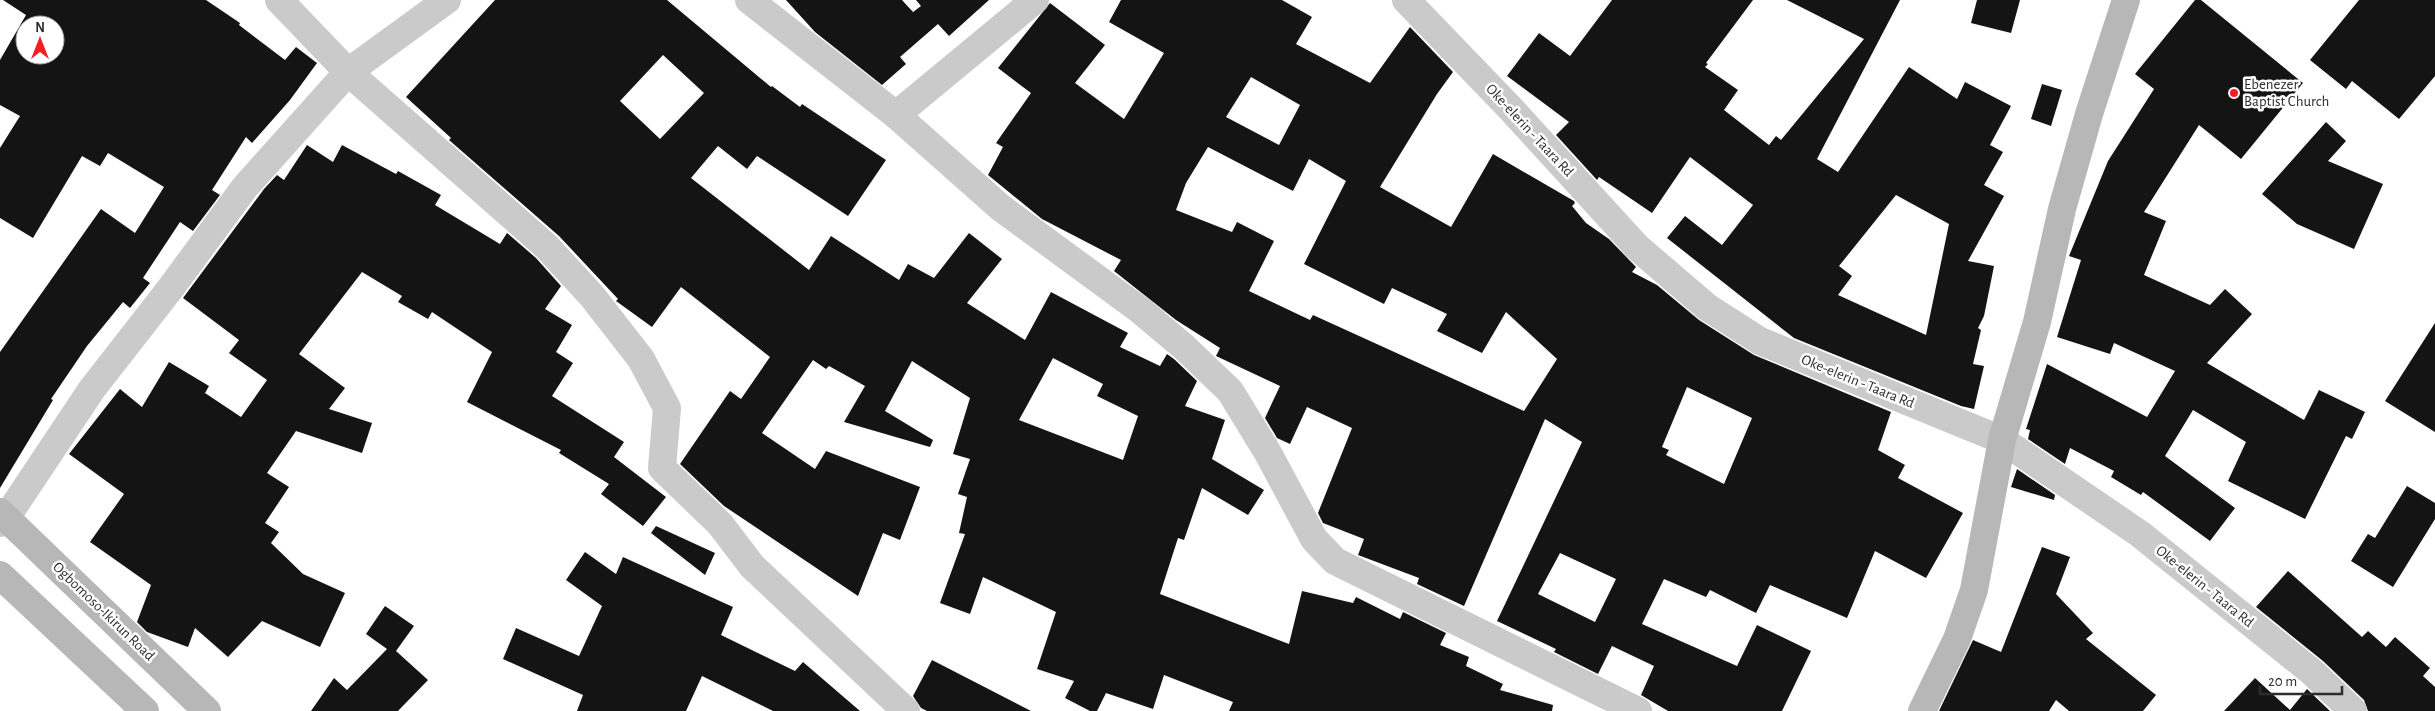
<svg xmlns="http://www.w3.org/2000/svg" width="2435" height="711" viewBox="0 0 2435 711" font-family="'Alegreya Sans',sans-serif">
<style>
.building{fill:#141414;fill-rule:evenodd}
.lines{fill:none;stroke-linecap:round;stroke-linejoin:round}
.street{stroke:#cacaca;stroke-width:28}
.secondary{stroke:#b7b7b7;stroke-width:28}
.poi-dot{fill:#f51e23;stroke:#fff;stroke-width:2}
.labels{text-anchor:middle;stroke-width:5;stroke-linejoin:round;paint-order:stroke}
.poi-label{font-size:15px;fill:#2d2d2d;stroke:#fff;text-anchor:start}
.street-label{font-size:15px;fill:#2d2d2d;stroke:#fff}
</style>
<rect width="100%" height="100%" fill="#fff"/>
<g class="building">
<path d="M3,0h203l34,23 -1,2 46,35 11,-13 21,16 -27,37 -38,43 -6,-6 -34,53 8,5 -27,36 -13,-9 -37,56 7,5 -20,25 -7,-6 -36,44 -36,53 2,1 -53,88v-136l101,-143 34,24 29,-46 -56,-34 -8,13 -18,-10 -49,82 -33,-20v-70l20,-32 -20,-11v-45l26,-45zM25,25h30v30h-30z"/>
<path d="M495,0h172l104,87 1,-1 28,21 2,-3 84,56 -38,56 -91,-60 -10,13 -29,-23 -27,32 118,92 22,-34 68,44 9,-16 26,14 35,-45 33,26 -35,44 58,37 26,-48 77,41 -8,14 40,19 7,-12 7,5 23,22 -12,25 40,14 -13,39 52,31 -16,25 -46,-27 -18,52 -6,-2 -18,56 129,50 13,-53 51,12 3,-6 44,22 3,-7 43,21 -6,12 29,12 -3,9 37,18 -3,6 53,15 -1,6h-323l4,-9 -69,-27 -11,34 -47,-16 -9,18h-7l-25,-13 9,-17 -37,-12 19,-57 -73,-35 -13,37 -30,-11 25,-69 -6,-1 8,-36 -9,-3 12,-35 -17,-5 17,-56 -58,-37 -27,50 48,29 -3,7 -86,-25 21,-36 -36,-20 -3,3 -13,-9 -51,73 53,36 11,-18 94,36 -20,53 -17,-7 -25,63 -134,-90 -44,-42 50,-73 11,8 29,-42 -89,-70 -29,40 -36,-26 2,-2 -59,-63 -110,-96 2,-2 -45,-41zM663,55l41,38 -44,46 -40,-38zM1053,358l50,26 -6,12 41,20 -15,44 -104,-40z"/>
<path d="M786,0h116l11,12 8,-6 -5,-6h73l-40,36 -11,-12 -38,33 6,7 -24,21 -67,-53z"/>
<path d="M1121,0h161l30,17 -16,27 74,39 40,-56 43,45 -16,22 -57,93 71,40 42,-73 81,47 1,2 -3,3 14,17 23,16 27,28 -4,5 25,13 42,35 55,35 137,57 -13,38 27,15 -7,13 65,35 -37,65 -51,-27 -28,67 -77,-33 -14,28 -46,-23 -4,7 -42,-18 -22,45 95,42 20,-41 54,26 -29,60h-114l-27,-16 13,-29 -42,-20 -14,28 -44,-22 2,-3 -59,-28 85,-179 -37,-23 -81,187 -47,-22 2,-6 -61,-23 6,-16 -41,-16 -5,-10 34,-85 -45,-21 -17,37 -13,-6 -12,-20 15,-32 -64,-30 4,-8 -44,-28 -62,-49 7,-11 -79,-41 -54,-44 15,-28 -7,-4 35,-50 -33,-25 52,-65 55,42 -30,38 49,36 40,-66 -55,-31zM1251,77l49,28 -21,40 -53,-28zM1208,147l85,44 16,-32 37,22 -42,83 80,40 8,-16 55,26 -10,17 45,22 24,-41 51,47 -33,52 -211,-96 -3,5 -61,-29 25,-50 -37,-19 -5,10 -56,-22 10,-27zM1687,387l65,31 -28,66 -58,-29 3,-5 -7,-3zM1560,553l56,26 -21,43 -57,-28z"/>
<path d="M1612,0h141l-47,63 2,1 -3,3 33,23 -14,20 45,35 7,-9 5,4 83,-101 -77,-39h113l-83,159 21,13 71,-105 48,32 8,-17 46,24 -21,39 13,7 -19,33 20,11 -36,65 26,5 -10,50 -6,12 3,2 -8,34 11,2 -10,43 -13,-3 -167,-68 -127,-100 18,-22 37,29 31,-40 -63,-48 -38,56 -53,-36 -2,3 -41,-45 13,-13 -62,-46 32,-43 31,23zM1896,195l53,29 -23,111 -88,-40 14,-19 -13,-10z"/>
<path d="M1977,0h43l-9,33 -40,-10z"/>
<path d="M2195,0h6l102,83 -62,76 -42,-34 -55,87 22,9 -22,54 66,30 15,-16 27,25 -45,49 97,57 15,-30 46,22 -13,27 -6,-3 -41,83 -77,-38 18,-39 -53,-32 -28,46 70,52 -25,33 -67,-49 -2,3 -30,-18 3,-6 -44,-23 -5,16 -37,-25 2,-9 -4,-1 21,-65 100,53 28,-46 -61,-28 -4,11 -53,-17 24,-77 -12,-4 39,-95 46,-72 -19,-15z"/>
<path d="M2359,0h76v76l-36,43 -47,-38 -6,8 -36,-29z"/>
<path d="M2042,84l20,6 -11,36 -20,-7z"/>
<path d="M2326,122l20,19 -18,20 55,23 -29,65 -57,-25 -35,-30z"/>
<path d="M307,145l26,17 9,-17 54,29 2,-3 43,24 -6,10 65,39 7,-11 29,25 25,28 -16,23 27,16 -16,27 17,11 -21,33 72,46 -10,15 52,40 -23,29 -42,-32 8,-10 -50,-31 2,-3 -94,-48 25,-50 -60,-40 -4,7 -30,-17 4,-6 -40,-24 -63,82 46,34 -16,21 43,14 -10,30 -66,-22 -29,42 22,14 -24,36 14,9 -8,11 32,31 42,19 -25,54 -58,-26 -34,36 -33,-29 -7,19 -41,-15 -10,-10 14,-37 -61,-43 34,-48 -55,-40 51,-65 22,18 27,-45 40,24 -4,7 36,24 26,-37 -38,-27 10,-13 -56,-42 81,-109 13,-14 7,5z"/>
<path d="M2435,323v109l-50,-31z"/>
<path d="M2017,469l38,26 -1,5 -43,-13z"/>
<path d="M2407,486l28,17v16l-42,68 -42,-26 17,-27 7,4z"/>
<path d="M656,526l59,27 -10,22 -54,-42z"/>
<path d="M2042,547l28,10 -14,37 37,39 -7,6 70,56 -13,16h-74l-13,-11 -7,11h-110l34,-71 28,12z"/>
<path d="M585,552l31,22 7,-17 110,50 -12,28 74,36 8,-9 57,49h-87l-71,-35 -16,35h-109l6,-16 -80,-36 13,-31 63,28 23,-50 -36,-26z"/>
<path d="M2288,571l74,66 6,-6 18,16 9,-10 35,31 -7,8 12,11v24h-67l-4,-11 -41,-39 -67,-54z"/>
<path d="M385,606l29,20 -18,25 32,29 -30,31h-87l23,-33 13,12 40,-41 -21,-15z"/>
<path d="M932,660l99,51h-104l-6,-3 -8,-12z"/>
<path d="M2255,678l35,32 17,-21 23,22h-106z"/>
</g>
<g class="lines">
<g class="street">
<path d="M279,0l69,72 199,175 45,49 49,63 26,49 -5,60 58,56 32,42 154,145"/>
<path d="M749,0l147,115 105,93 139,102 44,37 46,44 38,62 46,86 21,22 303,150"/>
<path d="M1406,0l105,109 126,138 70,60 53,34 242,99 138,94 172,138 41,39"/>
<path d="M896,115l139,-115"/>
<path d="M0,523l6,-5 86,-129 78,-100 75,-102 103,-115 99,-72"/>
</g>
<g class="secondary">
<path d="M0,512l207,199"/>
<path d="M0,575l145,136"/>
<path d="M1922,711l35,-72 17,-49 28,-150 35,-118 25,-113 27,-95 37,-114"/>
</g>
</g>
<circle class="poi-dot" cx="2234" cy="93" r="5"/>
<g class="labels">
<g class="poi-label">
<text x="2244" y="89">Ebenezer<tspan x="2244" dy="17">Baptist Church</tspan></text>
</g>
<g class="street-label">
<text transform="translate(1530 130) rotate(47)" y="5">Oke-elerin - Taara Rd</text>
<text transform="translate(1858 381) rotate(22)" y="5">Oke-elerin - Taara Rd</text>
<text transform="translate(2205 586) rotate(39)" y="5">Oke-elerin - Taara Rd</text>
<text transform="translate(104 611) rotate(44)" y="5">Ogbomoso-Ikirun Road</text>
</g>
</g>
<g transform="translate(40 40)"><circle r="24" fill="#ffffff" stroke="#ababab"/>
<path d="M0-4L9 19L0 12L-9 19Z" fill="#f51e23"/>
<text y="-8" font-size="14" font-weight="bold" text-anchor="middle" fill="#2d2d2d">N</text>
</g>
<path d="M2260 686v8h82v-8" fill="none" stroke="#2d2d2d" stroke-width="2.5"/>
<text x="2268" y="686" font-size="15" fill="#2d2d2d" stroke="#ffffff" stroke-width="4" paint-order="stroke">20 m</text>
</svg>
